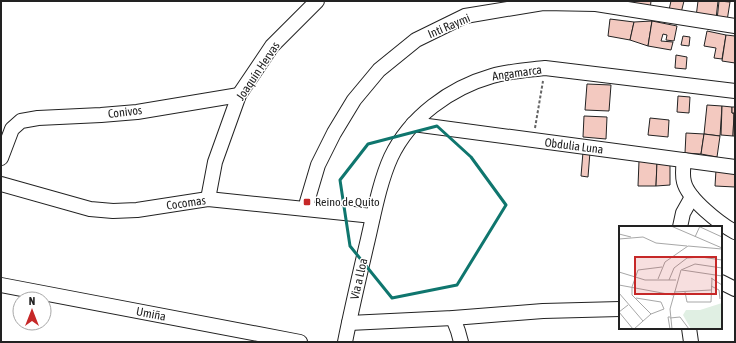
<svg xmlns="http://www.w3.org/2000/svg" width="736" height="343" viewBox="0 0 736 343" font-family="'Asap Condensed',sans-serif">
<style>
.building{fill:#f3c9c0;stroke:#222}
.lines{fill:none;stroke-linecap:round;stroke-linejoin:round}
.minor-casing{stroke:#222;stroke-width:16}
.path{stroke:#646464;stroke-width:2;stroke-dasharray:3 2;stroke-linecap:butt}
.minor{stroke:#fff;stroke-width:14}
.marked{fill:none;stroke:#0f766e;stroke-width:3;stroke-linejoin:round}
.poi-dot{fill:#c62828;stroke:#fff;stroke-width:1.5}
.labels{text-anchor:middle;stroke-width:3;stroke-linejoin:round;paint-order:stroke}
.street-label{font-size:12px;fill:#222;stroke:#fff}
.poi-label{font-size:12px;fill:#222;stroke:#fff;text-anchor:start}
.inset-road{fill:none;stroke:#a7a7a7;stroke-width:1}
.view{fill:#c62828;fill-opacity:0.15;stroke:#c62828;stroke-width:2}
.inset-edge{fill:none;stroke:#222;stroke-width:2}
</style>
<rect width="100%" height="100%" fill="#fff"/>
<g class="building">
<path d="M634,1h17l-1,9 -16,-2z"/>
<path d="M671,1h13l-3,12 -12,-3z"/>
<path d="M698,1h20l-2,18 -20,-2z"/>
<path d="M719,1l11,1 -3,19 -10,-1z"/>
<path d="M610,19l24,3 -4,18 -22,-4z"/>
<path d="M652,21l-4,25 -18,-6 4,-18z"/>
<path d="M652,21l25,5 -3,15 -8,-1 1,-5 -4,-1 -2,7 12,1 -2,8 -23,-4z"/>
<path d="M707,31l19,4 -4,24 -8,-1 2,-10 -12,-2z"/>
<path d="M726,35l9,1v27l-13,-2z"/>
<path d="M683,36l7,1 -1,9 -8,-1z"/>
<path d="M676,55l11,2 -1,12 -11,-1z"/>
<path d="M587,84l24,1 -2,26 -24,-1z"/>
<path d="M678,96l12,1 -1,16 -12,-1z"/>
<path d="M707,105l15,1 -2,30 -16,-2z"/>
<path d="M722,106l10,1v6h2l-1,23 -12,-1z"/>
<path d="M732,107h3v29h-2l1,-23h-2z"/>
<path d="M584,116l23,1 -1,22 -23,-2z"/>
<path d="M650,118l19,2 -1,17 -20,-2z"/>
<path d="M686,133l18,1 -3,20 -16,-1z"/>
<path d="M704,134l16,2 -3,21 -16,-3z"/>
<path d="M583,152h7l-2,25 -7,-1z"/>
<path d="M639,161l18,1 -1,24h-18z"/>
<path d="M657,162l13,1v22l-14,1z"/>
<path d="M716,170l19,1v16l-20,-1z"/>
</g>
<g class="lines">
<defs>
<g id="minor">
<path d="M413,124l322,43"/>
<path d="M1,158l11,-29 9,-8 17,-3 63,-3 36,-3 102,-17"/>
<path d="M684,160c-1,8 -2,15 0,22 4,17 36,42 51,50"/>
<path d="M1,184l89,25 23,2 24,-1 71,-11 165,17"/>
<path d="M208,199l7,-37 24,-67 33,-49 45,-45"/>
<path d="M306,209l1,-7 11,-37 16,-32 20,-33 25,-30 37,-30 49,-24 78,-13 53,1 139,22"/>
<path d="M680,227l3,-14 9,-16"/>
<path d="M721,282l14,7"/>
<path d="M1,285l299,57"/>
<path d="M453,318l5,13 3,11"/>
<path d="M349,323l104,-5 90,-7 77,-2"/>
<path d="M689,328l2,14"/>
<path d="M345,342c7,-35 15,-69 23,-103 6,-26 12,-58 23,-82 19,-40 59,-69 101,-81 17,-5 36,-6 53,-8l190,23"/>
</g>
</defs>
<use href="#minor" class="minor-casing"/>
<path class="path" d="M535,128l8,-47"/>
<use href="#minor" class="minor"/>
</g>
<path class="marked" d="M437,126l34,31 35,48 -49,80 -65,13 -42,-52 -10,-66 28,-36z"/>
<rect class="poi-dot" x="303" y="198" width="8" height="8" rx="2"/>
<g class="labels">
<g class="street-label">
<text transform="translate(449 26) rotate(-23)" y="4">Inti Raymi</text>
<text transform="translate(258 71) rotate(-56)" y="4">Joaquín Hervas</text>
<text transform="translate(517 73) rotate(-8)" y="4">Angamarca</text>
<text transform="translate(125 112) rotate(-7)" y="4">Conivos</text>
<text transform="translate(574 146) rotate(7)" y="4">Obdulia Luna</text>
<text transform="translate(186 203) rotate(-8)" y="4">Cocomas</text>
<text transform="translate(359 279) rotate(-77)" y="4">Via a Lloa</text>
<text transform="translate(151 314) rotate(11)" y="4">Umiña</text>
</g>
<g class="poi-label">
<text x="315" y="206">Reino de Quito</text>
</g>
</g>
<g transform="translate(619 226)">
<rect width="103" height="103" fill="#fff"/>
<path d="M103,77v26h-31l-8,-14 3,-5h14z" fill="#e0efe3"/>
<path class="inset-road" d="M52,0l51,22M79,0l24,11M0,8l12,3M76,11l5,-11M0,13l24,-2 13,6 31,3M63,44l40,6M0,46l26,8h31M92,52l11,7M39,53l7,-17 23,-16 34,3M50,54l5,-12 13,-10 14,-1 21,3M0,59l54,10M92,60l8,4 1,9M55,66l37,-2M66,66l2,10h24l1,-24M0,67l24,28M9,79l-9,7 14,17M32,88l-19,-19v-8l6,-17 24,-3M51,91h-2l2,12M51,92l10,-1 9,12M15,103l17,-15 13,-5 -3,-7 -25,-4M53,103l-2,-20 11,-39 14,-6 27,4"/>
<path class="view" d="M16,31h81v37h-81z"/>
<rect width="103" height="103" class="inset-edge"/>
</g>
<rect width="736" height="343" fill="none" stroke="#222222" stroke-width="4"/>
<g transform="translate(32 311)"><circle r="19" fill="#ffffff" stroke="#a7a7a7"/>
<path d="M0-3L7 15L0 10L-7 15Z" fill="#c62828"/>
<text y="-6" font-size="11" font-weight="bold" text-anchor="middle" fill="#222222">N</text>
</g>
</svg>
